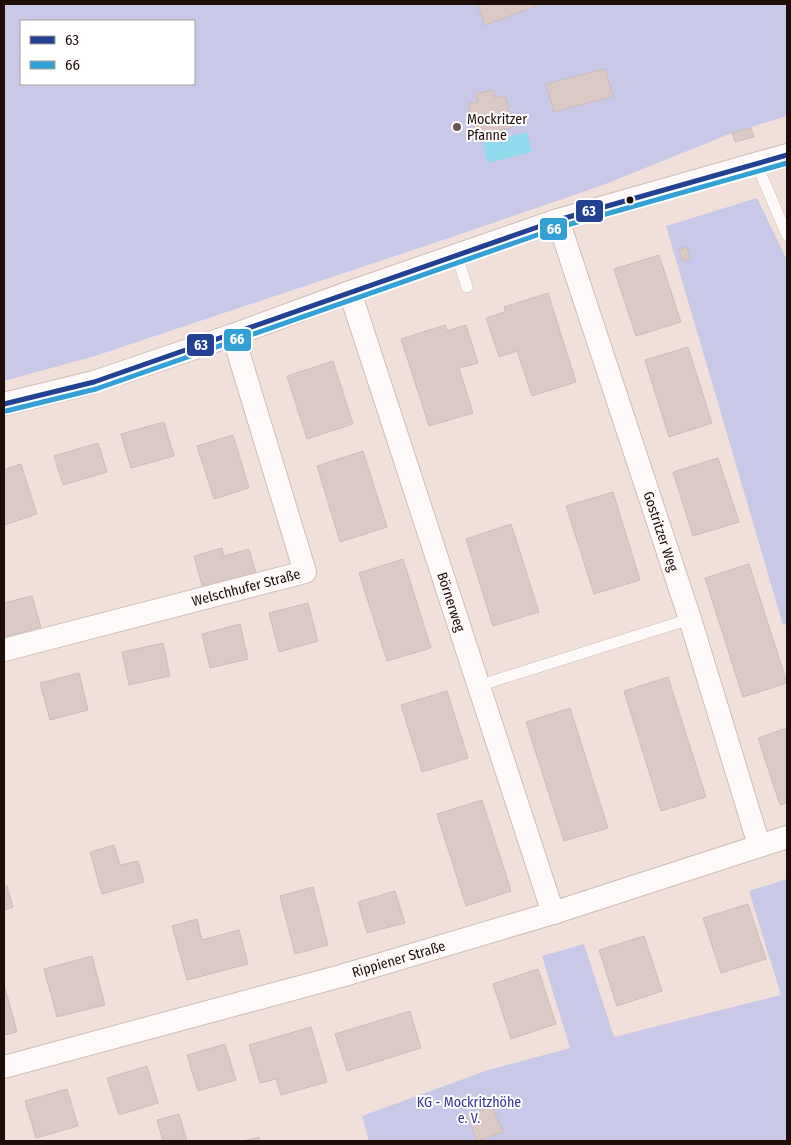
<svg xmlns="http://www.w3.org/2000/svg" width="791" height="1145" viewBox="0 0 791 1145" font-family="'Fira Sans Condensed',sans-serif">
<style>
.green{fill:#cac8e9;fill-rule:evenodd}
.water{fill:#92daee}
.building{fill:#dbc9c6;stroke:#cdbcba}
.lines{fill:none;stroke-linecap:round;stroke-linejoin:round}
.lane-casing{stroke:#cebdb7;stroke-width:12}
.street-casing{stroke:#cebdb7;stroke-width:24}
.lane{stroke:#fdfaf9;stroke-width:11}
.street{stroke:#fdfaf9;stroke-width:22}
.bus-1-casing{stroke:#fff;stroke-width:9}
.bus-2-casing{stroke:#fff;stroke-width:9}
.bus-1{stroke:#224193;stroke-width:5}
.bus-2{stroke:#34a1d6;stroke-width:5}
.poi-dot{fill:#675651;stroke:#fff;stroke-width:2}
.bus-dot{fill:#1d0c07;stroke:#fff;stroke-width:2}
.labels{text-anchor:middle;stroke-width:4;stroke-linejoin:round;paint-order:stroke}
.poi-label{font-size:14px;fill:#1d0c07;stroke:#fff;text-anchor:start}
.street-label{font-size:14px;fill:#1d0c07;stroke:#fff}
.park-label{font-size:14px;fill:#38339d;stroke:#fff}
.line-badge{stroke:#fff;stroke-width:2}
.badge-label{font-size:14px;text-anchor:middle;font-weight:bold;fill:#fff}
</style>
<rect width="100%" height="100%" fill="#f1e0da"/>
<g class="green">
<path d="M4,4h783v112l-55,17 -129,52 -151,52 -357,119 -91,25zM21,21h173v63h-173z"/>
<path d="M757,198l30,62v364l-4,1 -117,-399z"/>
<path d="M787,879v262h-418l-7,-25 126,-46 82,-22 -28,-92 42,-12 30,93 167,-42 -32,-104z"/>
</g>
<path class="water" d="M527,132l5,20 -44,11 -5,-20z"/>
<g class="building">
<path d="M485,4h57l-57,21 -7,-19z"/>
<path d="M605,69l8,27 -59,16 -8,-28z"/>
<path d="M493,90l2,8 10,-2 8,31 -37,9 -8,-32 10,-2 -2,-8z"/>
<path d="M751,127l3,10 -19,5 -3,-9z"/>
<path d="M687,247l3,12 -8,2 -3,-12z"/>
<path d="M659,255l22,67 -45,14 -22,-67z"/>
<path d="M548,293l28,89 -44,14 -15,-45 -18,6 -13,-39 19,-6 -1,-5z"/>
<path d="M445,325l2,6 19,-6 12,38 -19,5 14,45 -44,13 -28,-87z"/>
<path d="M688,347l24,76 -43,14 -24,-77z"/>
<path d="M333,361l20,63 -46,15 -20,-63z"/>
<path d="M164,422l10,34 -43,12 -10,-34z"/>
<path d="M233,435l16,53 -35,11 -17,-53z"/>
<path d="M98,443l9,29 -44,13 -9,-29z"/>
<path d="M363,451l24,76 -47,15 -23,-76z"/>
<path d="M718,458l21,64 -46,14 -20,-64z"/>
<path d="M21,464l16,50 -33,11v-55z"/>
<path d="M613,492l27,88 -46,14 -28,-88z"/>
<path d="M511,524l28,88 -46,14 -27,-87z"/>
<path d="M222,548l2,8 25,-7 7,25 -53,15 -9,-33z"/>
<path d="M403,559l28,89 -44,13 -28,-88z"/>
<path d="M749,564l38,119 -44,14 -38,-119z"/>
<path d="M32,596l9,31 -37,10v-34z"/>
<path d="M308,603l10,38 -39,11 -10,-39z"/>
<path d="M240,624l8,35 -38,9 -8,-34z"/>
<path d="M163,643l7,33 -41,9 -7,-33z"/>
<path d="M79,673l9,37 -38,10 -10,-37z"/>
<path d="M668,677l38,120 -45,14 -37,-120z"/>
<path d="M447,691l21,67 -46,14 -21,-67z"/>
<path d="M570,708l38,120 -44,13 -38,-119z"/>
<path d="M787,728v75l-7,2 -22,-67z"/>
<path d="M482,800l29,91 -45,15 -29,-92z"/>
<path d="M114,845l6,20 18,-4 6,21 -42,12 -12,-42z"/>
<path d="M4,886h3l6,21 -9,3z"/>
<path d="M313,887l15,58 -33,9 -15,-58z"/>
<path d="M395,891l10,32 -38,10 -9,-31z"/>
<path d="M748,904l18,55 -45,14 -18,-55z"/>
<path d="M197,919l5,21 37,-10 9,34 -61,16 -15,-54z"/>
<path d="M644,936l18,55 -45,15 -18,-56z"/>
<path d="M92,956l13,49 -48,12 -13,-48z"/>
<path d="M538,969l18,55 -45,15 -18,-55z"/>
<path d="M4,984l13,48 -13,3z"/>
<path d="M410,1011l11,37 -74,23 -12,-37z"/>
<path d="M311,1027l16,55 -46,13 -5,-16 -16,4 -11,-38z"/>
<path d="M225,1044l11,36 -38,11 -11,-36z"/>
<path d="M147,1066l11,37 -39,12 -12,-37z"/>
<path d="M67,1089l11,37 -42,12 -11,-37z"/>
<path d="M492,1106l11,26 -26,9 -10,-25z"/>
<path d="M179,1114l8,27h-24l-6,-21z"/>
<path d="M259,1137l1,4h-17z"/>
</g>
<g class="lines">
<defs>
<g id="lane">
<path d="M757,165l30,70"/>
<path d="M457,256l10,31"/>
<path d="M481,685l209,-66"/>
</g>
<g id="street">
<path id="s1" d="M558,220l132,399 69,226"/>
<path id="s2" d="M350,292l203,621"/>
<path d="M4,404l90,-22 139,-47 117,-43 208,-72 229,-65"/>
<path id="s3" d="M4,650l301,-78 -72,-237"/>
<path id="s4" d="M4,1067l337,-91 212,-63 234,-76"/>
</g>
</defs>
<use href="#lane" class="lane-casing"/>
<use href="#street" class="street-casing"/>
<use href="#lane" class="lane"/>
<use href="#street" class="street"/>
<defs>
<path id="bus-1" d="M4,404l90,-22 464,-162 229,-65"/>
<path id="bus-2" d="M6,411l90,-22 464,-162 227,-64"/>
</defs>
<use href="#bus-1" class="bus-1-casing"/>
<use href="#bus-2" class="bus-2-casing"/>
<use href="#bus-1" class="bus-1"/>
<use href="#bus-2" class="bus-2"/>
</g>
<circle class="poi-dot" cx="457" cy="127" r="5"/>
<circle class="bus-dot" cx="630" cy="200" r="4.5"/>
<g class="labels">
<g class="poi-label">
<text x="467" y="124">Mockritzer<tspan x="467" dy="16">Pfanne</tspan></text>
</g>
<g class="street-label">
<text dy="5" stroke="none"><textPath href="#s1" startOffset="328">Gostritzer Weg</textPath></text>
<text dy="5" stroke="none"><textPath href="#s3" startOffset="250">Welschhufer Straße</textPath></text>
<text dy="5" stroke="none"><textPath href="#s2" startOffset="326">Börnerweg</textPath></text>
<text dy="5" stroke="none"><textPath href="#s4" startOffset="409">Rippiener Straße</textPath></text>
</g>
<g class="park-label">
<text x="469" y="1107">KG - Mockritzhöhe<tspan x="469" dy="16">e. V.</tspan></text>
</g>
</g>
<g class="line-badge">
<rect x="575" y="199" width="29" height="24" rx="5" fill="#224193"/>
<rect x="539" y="217" width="29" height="24" rx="5" fill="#34a1d6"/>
<rect x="223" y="328" width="29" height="24" rx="5" fill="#34a1d6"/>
<rect x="186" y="333" width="29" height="24" rx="5" fill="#224193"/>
</g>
<g class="badge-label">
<text x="589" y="216">63</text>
<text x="554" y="234">66</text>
<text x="237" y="344">66</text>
<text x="201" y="350">63</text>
</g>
<rect width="791" height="1145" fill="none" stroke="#1d0c07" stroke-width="10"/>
<rect x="20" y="20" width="175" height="65" fill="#ffffff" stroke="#a59e9c"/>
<rect x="30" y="36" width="25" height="8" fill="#224193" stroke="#a59e9c"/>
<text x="65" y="45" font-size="15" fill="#1d0c07">63</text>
<rect x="30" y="61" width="25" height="8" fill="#34a1d6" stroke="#a59e9c"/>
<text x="65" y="70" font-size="15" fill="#1d0c07">66</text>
</svg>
